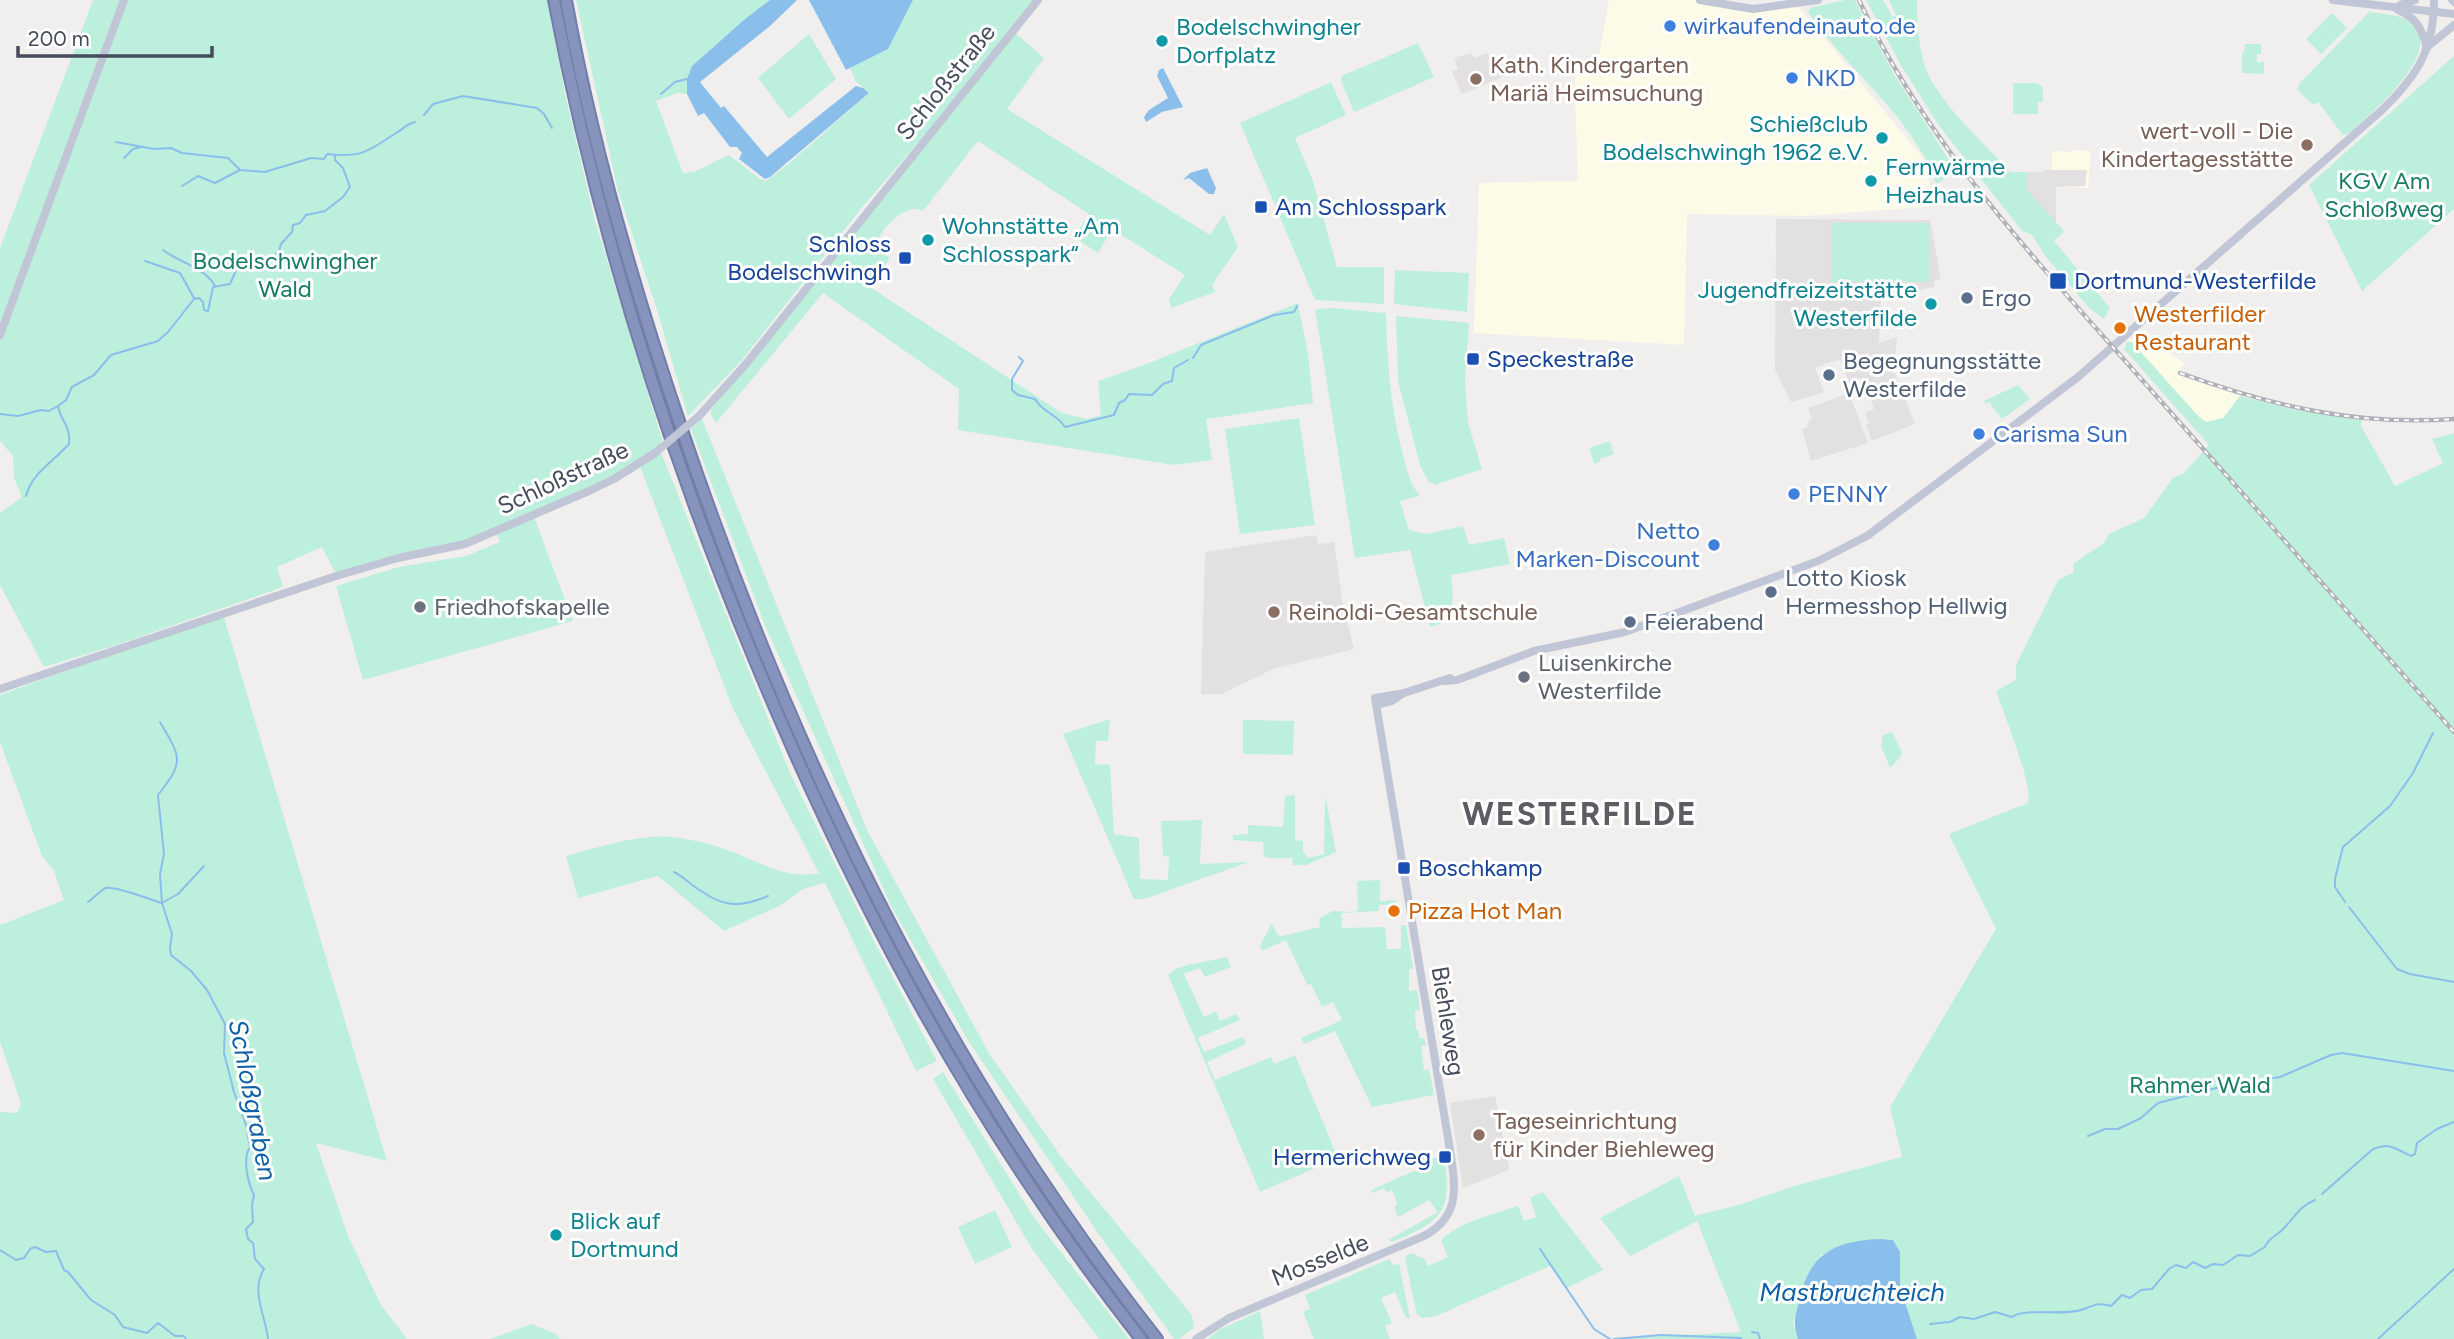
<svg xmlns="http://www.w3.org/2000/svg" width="2454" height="1339" viewBox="0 0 2454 1339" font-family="Figtree,sans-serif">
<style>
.commercial{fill:#fcfbe8}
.education{fill:#e2e0e0}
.green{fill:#bdefdd}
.water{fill:#8abeeb}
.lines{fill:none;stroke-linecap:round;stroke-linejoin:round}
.stream{stroke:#8abeeb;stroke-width:2}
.highway-casing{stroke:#727ea9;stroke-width:14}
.secondary{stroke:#c1c6d7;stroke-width:8}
.highway{stroke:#8693bd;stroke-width:10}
.rail-casing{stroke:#b1b2b9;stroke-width:4.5}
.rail{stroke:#fff;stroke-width:2;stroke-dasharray:5;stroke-linecap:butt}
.secondary-bridge{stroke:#c1c6d7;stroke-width:8}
.shop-dot{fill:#3f7fe0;stroke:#fff;stroke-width:2.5}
.culture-dot{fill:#0f9aa8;stroke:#fff;stroke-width:2.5}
.education-dot{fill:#8d6e63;stroke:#fff;stroke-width:2.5}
.transit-dot{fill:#1a4fb4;stroke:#fff;stroke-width:2.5}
.service-dot{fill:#5c6f8a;stroke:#fff;stroke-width:2.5}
.food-dot{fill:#e8710a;stroke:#fff;stroke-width:2.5}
.worship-dot{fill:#6b7280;stroke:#fff;stroke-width:2.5}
.labels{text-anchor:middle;stroke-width:6;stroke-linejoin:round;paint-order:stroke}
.shop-label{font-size:24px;fill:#366cbe;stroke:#fff;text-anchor:start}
.culture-label{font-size:24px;fill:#0d838f;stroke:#fff;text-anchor:start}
.education-label{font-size:24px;fill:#785e54;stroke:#fff;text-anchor:start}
.street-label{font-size:24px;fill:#474c5c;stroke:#fff}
.park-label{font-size:24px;fill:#177d64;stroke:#fff}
.transit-label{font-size:24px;fill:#164399;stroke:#fff;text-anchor:start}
.service-label{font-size:24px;fill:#4e5e75;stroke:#fff;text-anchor:start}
.food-label{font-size:24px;fill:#c56008;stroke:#fff;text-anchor:start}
.worship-label{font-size:24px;fill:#5b616d;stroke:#fff;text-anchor:start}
.water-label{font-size:26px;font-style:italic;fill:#0d60a8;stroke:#fff}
.district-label{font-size:32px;font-weight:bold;letter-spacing:2px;fill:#5b5d63;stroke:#fff}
</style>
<rect width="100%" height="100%" fill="#f1efee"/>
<g class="commercial">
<path d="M1609,0h91l38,7 59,-2 125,152 14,49 -129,10 -120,-2 -3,131 -210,-12 5,-150 99,-2 -4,-114h23z"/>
<path d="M2074,150l17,1 -3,37 -34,-1 -3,-3 1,-33 21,1z"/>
<path d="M2145,329l14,16 25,18 -5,11 61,22 -17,22 -17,4 -7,-5 -70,-76z"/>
</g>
<g class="education">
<path d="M1471,53l3,5 14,-5 1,3 33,2 -1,11 -59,25 -10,-22 6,-3 -4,-11z"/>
<path d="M2043,170h44l-2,16 -29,1v36l-29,-33v-18h16z"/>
<path d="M1776,219l154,1 11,59 -7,2v6l-53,11 -2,45 18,-6 -3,33 21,54 -43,17 -6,-16 3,-1 -4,-11 9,-4 -4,-11 -10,-20 -11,5 -9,-24 -25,9 9,24 -33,10 -16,-32z"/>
<path d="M1849,393l19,50 -57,18 -9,-32 5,-2 2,-6 3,-2 -4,-11z"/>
<path d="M1316,535l2,9 16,-2 9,63 11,44 -81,20 -51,25h-21l4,-142z"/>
<path d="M1495,1096l14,71 -1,3 -45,18 -13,-85z"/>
</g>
<g class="green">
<path d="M93,0h454l19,98 29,123 67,218 -6,13 4,-2 130,323 74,149 73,139 -21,10 -91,-188 -22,6 -22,16 -57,26 -66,-55 -80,22 -12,-42c35,-9 71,-22 107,-19 14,2 30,5 43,9 35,10 65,35 103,27l-86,-164 -94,-245 -106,50 40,107 -210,59 -27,-94 63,-19 67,-11 34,-14 -4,-11 -31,13 -128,32 -15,-29 -45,20 6,20 -167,58 -72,22 -44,-82v-72l22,-16 -8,-19 -1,-22 -13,-15v-193z"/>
<path d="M576,0h194l-58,48 -25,31v15l-9,-1 -22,8 27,72 11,-1 35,-17 31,24 6,2 25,-19 78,-69 -13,-11 -6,-14 38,-19 25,-49h125l-25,31 31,27 -37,51 203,126 14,-21 14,33 -26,38 3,7 -44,16 -2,-9 16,-24 -73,-46 -14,24 -24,-16 15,-23 -111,-73 -55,70c-13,-8 -32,9 -40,20 -4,5 -5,11 -9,17l16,10 -20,29 192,126 25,6 14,-4 -3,-34 46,-16 154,-62 10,51 5,49 -107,16 6,41 -38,5 -216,-35 1,-41 -136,-96 -107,130 -5,-8v-5l243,-308 -91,104 -121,154 -54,56 -31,-106 -39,-119z"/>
<path d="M1845,0h10l37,71 64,100 -18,12h-2c-24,-68 -89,-112 -128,-171l2,-4z"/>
<path d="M1866,0h17l10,17 3,-2 -7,-15h28c0,27 2,62 17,85 20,32 51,59 76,87h17v18l36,40v3l-9,8 56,67 -6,11 -14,-10 -44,-52 -14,-22 -10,-4 -82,-104 -38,-60z"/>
<path d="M2369,12c13,2 31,2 42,11 36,28 -41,91 -60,109l-8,3 -25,-33 -5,3 -16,-15 2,-6z"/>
<path d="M2332,13l15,15 -26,26 -15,-15z"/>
<path d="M809,34l27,45 -47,40 -31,-41z"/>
<path d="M1418,43l16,34 -80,35 -13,-31 1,-5z"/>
<path d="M2245,44h16v10h-4v8h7v12l-22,-1v-20h2z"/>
<path d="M2454,56v153l-92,82 -53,-106z"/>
<path d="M1331,82l15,33 -51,23 18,43 24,86h47v37l-69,-4 -75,-177z"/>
<path d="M2013,83h23l7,4v15h-5v12h-25z"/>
<rect x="1831" y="223" width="98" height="59"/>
<path d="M1395,270l74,3 -2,39 -73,-8z"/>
<path d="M1333,308l53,5c1,47 4,88 15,134 5,18 7,35 19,49l-20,5 9,29 17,4 37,-8 6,19 35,-7 6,26 -59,11 2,16 -2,29 -21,7 -20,-77 -55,8 -40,-249z"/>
<path d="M1396,316l73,7 -4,58 3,42 14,46 -47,16 -7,-4 -8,-16 -22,-84z"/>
<path d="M2127,342h5l67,75 7,5 17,-4 17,-22 62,15 60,9 -1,6 34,60 48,-23 -11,-24 22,-6v906h-537l-17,-52v-35l-7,-12c-27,-2 -48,3 -72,15l-28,67 5,17h-184l127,-7 -44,-111 -67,35 -30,-38 79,-42 16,40 47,-12 52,-18 108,-29 -12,-50 106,-178 -47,-95 79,-31c5,-19 -24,-89 -32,-112l20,-11v-15l42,-85 16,-8 -1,-8 31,-21 5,-9 35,-16 29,-40 10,-4 26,-29 -85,-96z"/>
<path d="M2018,385l12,14 -28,20 -13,-17 -3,2 -2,-3z"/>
<path d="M1299,418l16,107 -75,9 -15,-105z"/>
<path d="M702,419l165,411 122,223 73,105 130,157 2,13 -15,11h-5l-76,-106 -129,-191 -77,-134 -126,-280 -75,-199z"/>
<path d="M1610,441l4,13 -14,5v3l-6,2 -5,-16z"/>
<path d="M223,614l164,547 -71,-18 32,93 33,69 26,34h-407v-227l17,1 4,-9 -21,-62v-117l64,-25 -10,-29 -12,-15 -42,-114v-47z"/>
<path d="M1110,719l-2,22h-12l-1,23 15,1 4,69 25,4 1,41 28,1 1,-23 -6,-1 -2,-35 41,-1 -2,44 49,-2 -105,37h-10l-71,-165z"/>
<path d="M1243,720l51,1 -1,34 -50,-1z"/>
<path d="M1892,732l10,21 -2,5 -10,10 -9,-22 2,-11z"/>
<path d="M1295,795v45l8,1v11l5,6 16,-4 1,-59 11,57 -4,2 -26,11h-13l-1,-7h-24l-4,-2 -1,-14 -30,-2v-5l15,-1v-9l35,2 2,-31z"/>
<path d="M1380,880v21l16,-1 1,4 -18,1v6l-38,2 1,15 43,-1 2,22h14v-24h5l7,43 -4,2v21l8,-1 3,20 -5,1 1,19h2l1,8h5l2,7 -5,1 3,24 5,-1 5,26 -62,12 -37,-76 -31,13 -3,-6 41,-18 -9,-18 -11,5 -11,-23 -4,1 -21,-45 -24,11 -2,-5 12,-23 6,12 4,1 38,-9 -1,-9 14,-7 22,1 3,-2 -1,-29z"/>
<path d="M1227,957l4,10 -26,10 -5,-9 -16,6 20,43 12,-6 4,10 16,-7 4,6 -42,18 6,14 39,-15 3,7 -39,18 8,18 56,-23 3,7 21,-9 43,103 -78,34 -92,-217c10,-12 42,-13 59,-18z"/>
<path d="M943,1072l92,147 94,120h-30l-67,-90 -99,-170z"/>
<path d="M1420,1157l6,2 18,-2c9,54 -2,65 -52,85l-4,-2 50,-28 -9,-12 -31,17 -4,-10 3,-3 -5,-14 -5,2 -3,-4 -12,5 -1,-3 50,-22z"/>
<path d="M1543,1192l60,78 -36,18 -17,-22 -114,50 -13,2 -6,-3 -12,-57 2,-3 7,-2 4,4 6,1 4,8 20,-9 -7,-17c21,-19 50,-25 77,-34l6,15 12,-4 -6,-19z"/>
<path d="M995,1210l17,37 -37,17 -17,-37z"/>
<path d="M1389,1259l4,6 6,-1 11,54h-4l-11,-26 -14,6 11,25 -7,3 5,13h-76l-11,-27 7,-3 -5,-14z"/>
<path d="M1260,1311l4,28h-57l12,-9z"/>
<path d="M531,1324l23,9 7,6h-71z"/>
</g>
<g class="water">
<path d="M770,0h27l-27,26 -70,56 21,26 3,-2 43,51 89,-71 7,2 6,5 -99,84 -5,2 -26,-20 3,-6 -5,-6h-7l-26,-34 -6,3 -11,-22v-15l5,-13 52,-46z"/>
<path d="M809,0h104l-25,49 -42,21z"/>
<path d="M1163,68l20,39 -21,5 -16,10 -2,-5 5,-7 19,-12 -11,-22 2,-6z"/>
<path d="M1207,168l9,20 -2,6h-5l-20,-16 -6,2 7,-7z"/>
<path d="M1880,1239l13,1 7,12v35l17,52h-119c-6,-20 -2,-22 2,-42 11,-45 36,-56 80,-58z"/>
</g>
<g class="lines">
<g class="stream">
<path d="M661,94l14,-12 12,-3"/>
<path d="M424,115l9,-11 30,-8 74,12 7,6 8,14"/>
<path d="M116,142l38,7 17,-1 11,5 46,5 12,12 25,2 46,-14 13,1 3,-5c34,4 42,-3 69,-21 7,-4 11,-9 19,-11"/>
<path d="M124,158l9,-9 7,-2"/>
<path d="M182,186l16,-10 17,7 25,-13"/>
<path d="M163,250c14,11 44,19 52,36"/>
<path d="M145,261l35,12 14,25"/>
<path d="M1019,357l4,4 -11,18v11l6,5 17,4c7,13 22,15 30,28l49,-12 5,-12 6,-3 4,-6 23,1 11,-11 9,-3 2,-13 14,-8"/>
<path d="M1193,358l8,-13 73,-30 20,-3 3,-6"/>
<path d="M0,414l18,2 23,-6 8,1 9,-5 8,-6 6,-13 22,-12 17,-20 47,-14 10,-9 26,-33 5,-1 4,4 1,8 4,1 5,-24 17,-3 9,-20 33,-6 7,-7 2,-7 11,-12 1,-7 7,-2 6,-8 19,-4 18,-14 7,-10 -7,-19 -8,-8v-4"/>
<path d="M26,496c6,-23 27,-34 43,-52 2,-20 -9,-23 -11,-38"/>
<path d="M160,722c21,36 25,39 -2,73l6,59 -4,20 2,29 10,31 -2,14 1,7 20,16 16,19 18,34 -1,29 10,39 12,33 4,22c-8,12 -2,36 4,48l-2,10 1,17 -7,7 2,10 5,4 2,16 9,10c-14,22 2,48 4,70"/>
<path d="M674,872c10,5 17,13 27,19 24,17 41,16 67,5"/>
<path d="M88,902c6,-4 12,-12 18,-14 8,-3 45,12 56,15l16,-9 26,-28"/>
<path d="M2345,902l-10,-15v-8l8,-32 47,-41 23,-33 20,-40"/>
<path d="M2349,907l48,62 13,5 44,8"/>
<path d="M2242,1083l38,-6 51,-22 11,-2 112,18"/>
<path d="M2088,1136l17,-7h13l23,-11 17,-15 74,-19"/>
<path d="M2322,1194l51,-45c17,-7 23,0 38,7l4,-2 2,-11 20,-14 17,-7"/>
<path d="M1540,1249l54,80 16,10"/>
<path d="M0,1250l16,10 8,-2 6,-9 5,-2 11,5 10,-1 8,19 4,2 23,28 24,15 8,12 24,6 11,-10 17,13h9l2,3"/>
<path d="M1930,1324l20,-2 10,-5 14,2 21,-7 17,5c15,-10 52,0 72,-8 10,-4 16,-7 27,-3l11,-11 8,3 11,-8 11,-1 17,-20 7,-4 10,3 7,-6 12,6 8,-4 10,1 15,-10 12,1 15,-9c3,-9 10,-10 16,-16 13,-12 17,-24 34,-31"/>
<path d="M1752,1332l6,1 2,6"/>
<path d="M1614,1339l47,-4 80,3"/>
<path d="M2378,1339l76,-70"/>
</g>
<defs>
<g id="highway">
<path d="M554,0c43,226 112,446 200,658 101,245 223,472 387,681"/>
<path d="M566,0c26,146 68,289 116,430 110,326 261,638 475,909"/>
</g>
</defs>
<use href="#highway" class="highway-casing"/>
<g class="secondary">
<path d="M1700,0l53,9 65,-9"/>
<path d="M2333,0l121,14"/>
<path d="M2452,0l2,2"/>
<path d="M2400,5l15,-5"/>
<path d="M2398,10c18,8 23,17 28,35"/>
<path d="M2426,48l28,-23"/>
<path d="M0,335l124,-335"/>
<path d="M699,416l46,-51 293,-365"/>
<path d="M1445,681l12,-1 77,-29 91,-19 193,-71 49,-25 211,-159 304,-267c35,-34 52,-60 52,-110"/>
<path d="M0,689l333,-112 65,-19 67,-14 124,-53 25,-12 41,-26"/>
<path d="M1376,705l16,-4 10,-7"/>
<path d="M1196,1339l33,-21 195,-82c35,-19 32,-45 27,-80l-76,-458 29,-5 46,-15"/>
</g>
<use href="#highway" class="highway"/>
<defs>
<g id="rail">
<path d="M1859,0c66,142 173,256 276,372 106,120 213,240 319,360"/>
<path d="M2180,373c92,33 176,53 274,46"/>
</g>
</defs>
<use href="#rail" class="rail-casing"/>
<use href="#rail" class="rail"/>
<path class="secondary-bridge" d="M655,453l44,-37"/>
</g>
<g class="shop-dot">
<circle cx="1670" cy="26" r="7"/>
<circle cx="1792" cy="78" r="7"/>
<circle cx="1979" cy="434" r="7"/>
<circle cx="1794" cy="494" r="7"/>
<circle cx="1714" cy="545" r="7"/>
</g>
<g class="culture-dot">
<circle cx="1162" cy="41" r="7"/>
<circle cx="1882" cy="138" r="7"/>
<circle cx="1871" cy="181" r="7"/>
<circle cx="928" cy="240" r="7"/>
<circle cx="1931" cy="304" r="7"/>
<circle cx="556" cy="1235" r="7"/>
</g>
<g class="education-dot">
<circle cx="1476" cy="79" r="7"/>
<circle cx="2307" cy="145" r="7"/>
<circle cx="1274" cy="612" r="7"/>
<circle cx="1479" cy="1135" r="7"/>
</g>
<g class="transit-dot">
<rect x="1254" y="200" width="14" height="14" rx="3.5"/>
<rect x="898" y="251" width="14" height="14" rx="3.5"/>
<rect x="2049" y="272" width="18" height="18" rx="3.5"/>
<rect x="1466" y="352" width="14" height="14" rx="3.5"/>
<rect x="1397" y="861" width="14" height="14" rx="3.5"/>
<rect x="1438" y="1150" width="14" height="14" rx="3.5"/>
</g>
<g class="service-dot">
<circle cx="1967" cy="298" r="7"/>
<circle cx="1829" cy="375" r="7"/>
<circle cx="1771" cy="592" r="7"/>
<circle cx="1630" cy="622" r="7"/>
</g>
<g class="food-dot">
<circle cx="2120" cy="328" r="7"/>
<circle cx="1394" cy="911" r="7"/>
</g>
<g class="worship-dot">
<circle cx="420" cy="607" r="7"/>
<circle cx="1524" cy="677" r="7"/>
</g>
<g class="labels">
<g class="shop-label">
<text x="1684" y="34">wirkaufendeinauto.de</text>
<text x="1806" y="86">NKD</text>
<text x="1993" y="442">Carisma Sun</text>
<text x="1808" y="502">PENNY</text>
<text x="1700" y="539" text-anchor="end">Netto<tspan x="1700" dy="28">Marken-Discount</tspan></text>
</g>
<g class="culture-label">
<text x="1176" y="35">Bodelschwingher<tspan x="1176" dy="28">Dorfplatz</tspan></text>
<text x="1868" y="132" text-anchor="end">Schießclub<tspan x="1868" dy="28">Bodelschwingh 1962 e.V.</tspan></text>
<text x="1885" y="175">Fernwärme<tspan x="1885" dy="28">Heizhaus</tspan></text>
<text x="942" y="234">Wohnstätte „Am<tspan x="942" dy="28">Schlosspark“</tspan></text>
<text x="1917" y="298" text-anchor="end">Jugendfreizeitstätte<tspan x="1917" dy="28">Westerfilde</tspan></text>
<text x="570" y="1229">Blick auf<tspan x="570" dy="28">Dortmund</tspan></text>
</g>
<g class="education-label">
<text x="1490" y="73">Kath. Kindergarten<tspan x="1490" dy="28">Mariä Heimsuchung</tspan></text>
<text x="2293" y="139" text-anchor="end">wert-voll - Die<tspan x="2293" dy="28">Kindertagesstätte</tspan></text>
<text x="1288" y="620">Reinoldi-Gesamtschule</text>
<text x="1493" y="1129">Tageseinrichtung<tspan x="1493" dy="28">für Kinder Biehleweg</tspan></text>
</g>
<g class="street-label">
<text transform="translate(946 82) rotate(-51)" y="8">Schloßstraße</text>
<text transform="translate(563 478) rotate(-25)" y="8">Schloßstraße</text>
<text transform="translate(1448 1021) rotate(81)" y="8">Biehleweg</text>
<text transform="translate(1320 1260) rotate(-22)" y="8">Mosselde</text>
</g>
<g class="park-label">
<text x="2384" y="189">KGV Am<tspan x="2384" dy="28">Schloßweg</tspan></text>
<text x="285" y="269">Bodelschwingher<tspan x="285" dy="28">Wald</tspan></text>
<text x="2200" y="1093">Rahmer Wald</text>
</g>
<g class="transit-label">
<text x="1275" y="215">Am Schlosspark</text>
<text x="891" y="252" text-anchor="end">Schloss<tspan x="891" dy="28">Bodelschwingh</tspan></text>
<text x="2074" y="289">Dortmund-Westerfilde</text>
<text x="1487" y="367">Speckestraße</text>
<text x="1418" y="876">Boschkamp</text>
<text x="1431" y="1165" text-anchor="end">Hermerichweg</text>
</g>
<g class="service-label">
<text x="1981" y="306">Ergo</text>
<text x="1843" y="369">Begegnungsstätte<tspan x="1843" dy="28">Westerfilde</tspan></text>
<text x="1785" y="586">Lotto Kiosk<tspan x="1785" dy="28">Hermesshop Hellwig</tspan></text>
<text x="1644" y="630">Feierabend</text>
</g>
<g class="food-label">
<text x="2134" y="322">Westerfilder<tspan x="2134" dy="28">Restaurant</tspan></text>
<text x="1408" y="919">Pizza Hot Man</text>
</g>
<g class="worship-label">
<text x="434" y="615">Friedhofskapelle</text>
<text x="1538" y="671">Luisenkirche<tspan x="1538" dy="28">Westerfilde</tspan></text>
</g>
<g class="water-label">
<text transform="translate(253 1100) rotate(79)" y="9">Schloßgraben</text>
<text x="1852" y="1301">Mastbruchteich</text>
</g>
<g class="district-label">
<text x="1580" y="825">WESTERFILDE</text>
</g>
</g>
<path d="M18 46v10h194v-10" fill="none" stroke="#474c5c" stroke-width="3.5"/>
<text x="28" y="46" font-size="21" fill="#474c5c" stroke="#ffffff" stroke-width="5" paint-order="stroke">200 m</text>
</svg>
